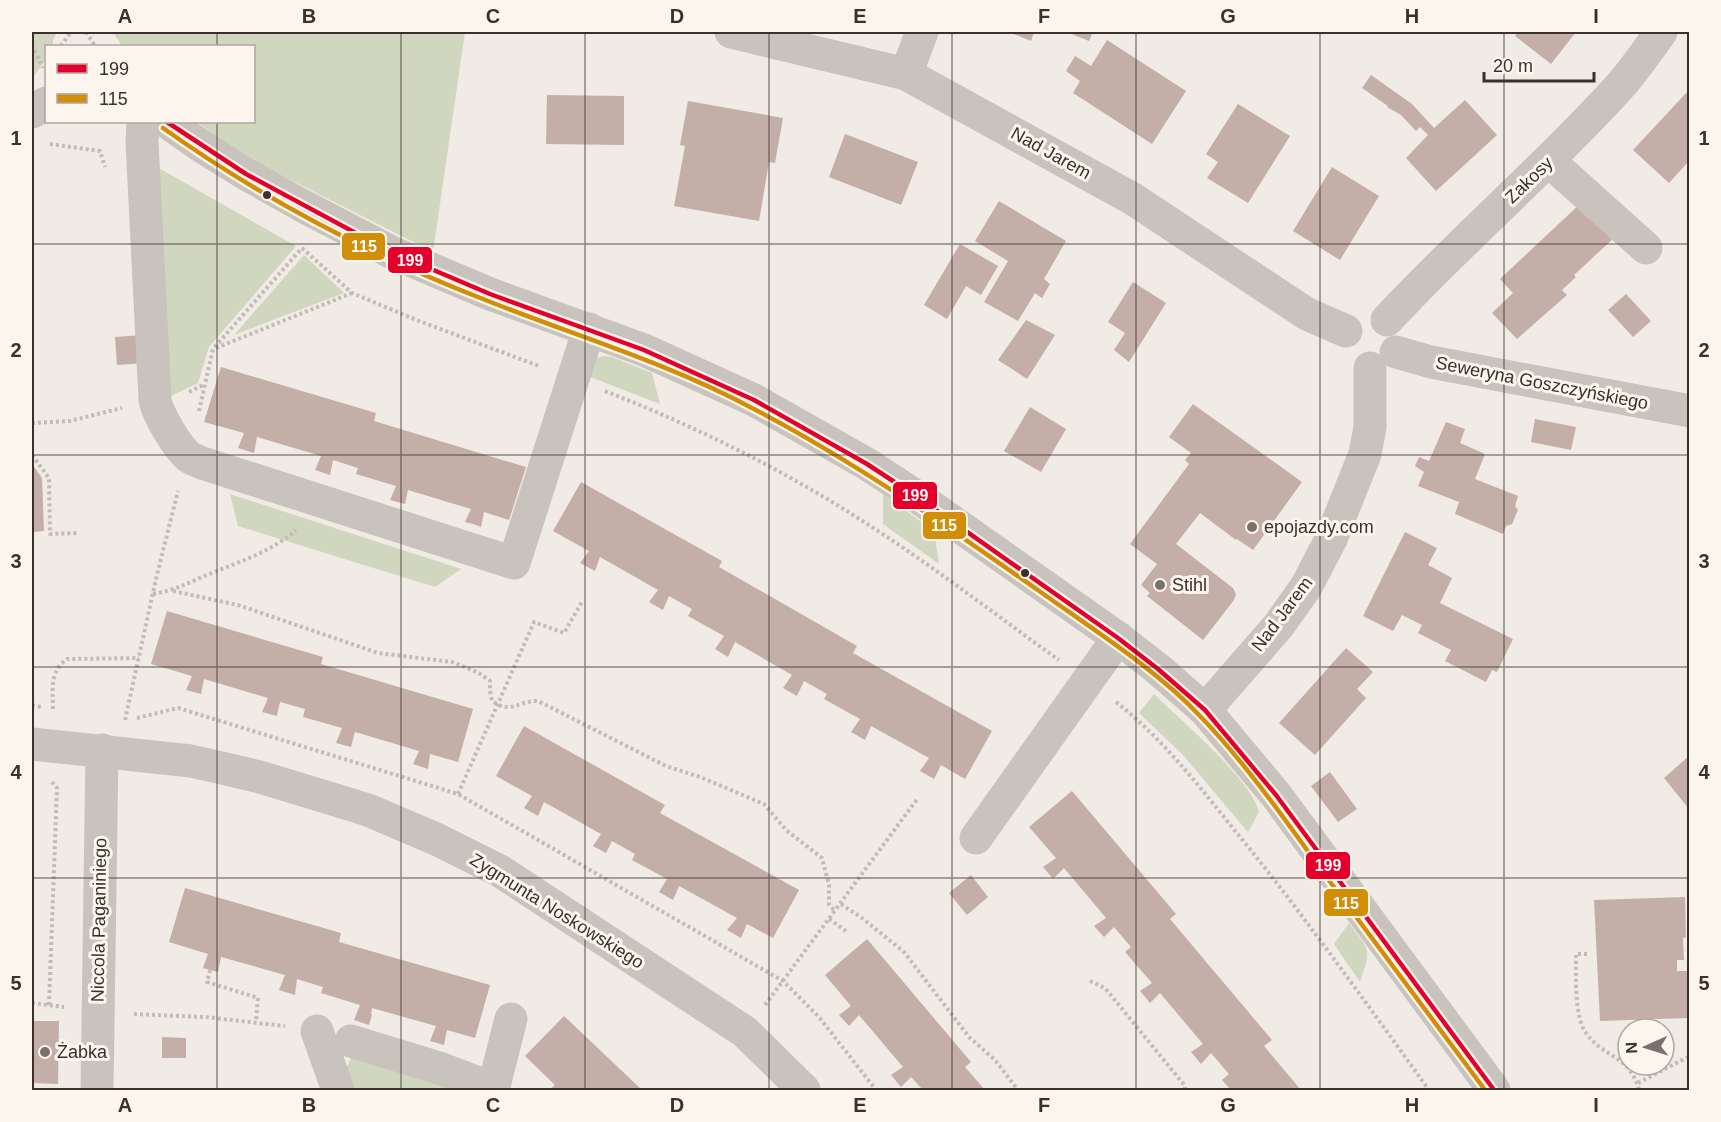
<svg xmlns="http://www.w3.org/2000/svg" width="1721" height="1122" viewBox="0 0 1721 1122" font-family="Helvetica,sans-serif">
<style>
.green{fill:#d1d6bf}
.building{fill:#c3afa7}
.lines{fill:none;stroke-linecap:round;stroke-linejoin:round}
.path{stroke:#c2bbb6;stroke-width:4;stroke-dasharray:3 3;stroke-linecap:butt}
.minor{stroke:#c9c3be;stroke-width:33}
.bus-1-casing{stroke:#fbf5ee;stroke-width:9}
.bus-2-casing{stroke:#fbf5ee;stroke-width:9}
.bus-1{stroke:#e4002b;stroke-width:4.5}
.bus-2{stroke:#d18e09;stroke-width:4.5}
.grid{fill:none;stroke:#3b302b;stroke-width:1.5;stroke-opacity:0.55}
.bus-dot{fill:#3b302b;stroke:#fbf5ee;stroke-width:2}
.poi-dot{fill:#7a716c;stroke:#fbf5ee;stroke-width:2}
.labels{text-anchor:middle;stroke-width:6;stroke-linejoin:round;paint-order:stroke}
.street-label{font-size:18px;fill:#3b302b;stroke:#fbf5ee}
.poi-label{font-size:18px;fill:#3b302b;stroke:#fbf5ee;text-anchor:start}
.line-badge{stroke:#fbf5ee;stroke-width:2}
.badge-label{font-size:16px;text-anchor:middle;font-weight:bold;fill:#fff}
.neatline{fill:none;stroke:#3b302b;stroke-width:2}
.grid-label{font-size:20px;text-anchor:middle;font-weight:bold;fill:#3b302b}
</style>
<rect width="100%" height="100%" fill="#f0ebe5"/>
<g class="green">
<path d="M32,32h25l-4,8v6h-7v13l-14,20z"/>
<path d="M113,32h352l-32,220 -162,-82 -59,-36 -14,-12h56v-76h-132z"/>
<path d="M155,166l141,80 -87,101 -11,36 -29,14z"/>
<path d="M304,255l40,38 -110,42z"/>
<path d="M603,356l9,1 40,16 8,31 -75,-29 11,-17z"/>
<path d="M230,494l231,75 -26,18 -197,-61z"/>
<path d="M883,494l51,37 5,33 -56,-40z"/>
<path d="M1154,694c26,26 97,85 105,118l-11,20 -65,-77 -44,-42z"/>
<path d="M1349,923c21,29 23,24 11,59l-26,-38z"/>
<path d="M353,1054l99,36h-97l-8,-23z"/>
</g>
<g class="building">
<path d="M1009,32h25l-3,9z"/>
<path d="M1069,32h24l-4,9 -20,-8z"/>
<path d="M1518,32h58l-25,32 -36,-28z"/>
<path d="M1107,40l79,51 -34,53 -79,-51 7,-12 -14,-10 9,-15 16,10z"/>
<path d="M1371,75l41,29 22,24 31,-28 32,35 -61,56 -30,-33 22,-23 -8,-8 -4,4 -15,-16 -14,-8 1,-1 -26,-18z"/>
<path d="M1688,91l1,1v69l-20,22 -36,-33z"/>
<path d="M547,95l77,1v49l-78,-1z"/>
<path d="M688,101l95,17 -8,45 -6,-1 -10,59 -85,-15 11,-60 -5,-1z"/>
<path d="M1238,104l52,32 -42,67 -41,-25 11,-16 -12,-8z"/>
<path d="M845,134l73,28 -17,43 -72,-28z"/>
<path d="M1332,167l47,29 -39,64 -47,-29z"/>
<path d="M999,201l67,40 -22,38 6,5 -8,14 -7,-5 -17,28 -34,-19 24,-41 -33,-20z"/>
<path d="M1582,202l33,35 -41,38 2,2 -14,13 5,5 -50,44 -25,-26 21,-20 -13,-14z"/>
<path d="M960,244l38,22 -17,29 -15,-9 -19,33 -23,-14z"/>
<path d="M1133,282l33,21 -37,59 -15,-12 11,-17 -17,-11z"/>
<path d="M1626,294l25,27 -18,16 -25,-27z"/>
<path d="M1026,320l29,15 -28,44 -29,-19z"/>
<path d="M143,335l2,28 -28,2 -2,-28z"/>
<path d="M221,367l155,46 -2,8 152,46 -17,53 -25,-8 -3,15 -8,-3 -8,-2 6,-13 -63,-19 -3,14 -15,-4 6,-14 -40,-12 2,-6 -25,-8 -3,15 -15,-5 6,-14 -64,-19 -3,16 -16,-5 6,-15 -40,-11z"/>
<path d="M1193,404l109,78 -49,68 -16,-11 -1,1 -36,-27 -24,31 57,44 3,6 -2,6 -31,40 -56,-44 3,-3 -9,-8 16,-21 -27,-20 59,-80 -4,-4 6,-7 -22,-16z"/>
<path d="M1030,407l36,22 -25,43 -37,-21z"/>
<path d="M1535,419l41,8 -5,23 -40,-8z"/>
<path d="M1446,422l19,7 -5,14 25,11 -10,25 43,17 -3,10 3,4 -6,14 -6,2 -3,8 -48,-20 4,-12 -41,-16 6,-14 -9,-6 4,-9 10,4z"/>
<path d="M32,464l10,14 2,53 -12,1z"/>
<path d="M581,482l141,79 -3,6 138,79 -4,7 139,78 -27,48 -24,-14 -7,14 -14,-8 9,-13 -58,-32 -6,14 -14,-8 9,-13 -36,-20 3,-5 -23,-13 -7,15 -14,-8 9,-13 -57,-33 -7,15 -13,-8 9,-13 -36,-20 4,-7 -23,-13 -6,14 -14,-8 9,-12 -58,-33 -5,14 -15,-8 9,-12 -36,-20z"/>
<path d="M1405,532l32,16 -9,17 24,13 -12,25 73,36 -16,33 -5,-2 -6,12 -41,-21 6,-11 -33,-17 4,-8 -20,-10 -9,16 -30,-15z"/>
<path d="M167,611l156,46 -2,7 152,45 -15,53 -28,-8 -2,15 -15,-5 6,-13 -64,-19 -4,15 -15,-4 6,-15 -39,-11 2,-8 -25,-7 -3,14 -15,-4 6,-14 -64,-19 -3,15 -15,-4 6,-14 -41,-12z"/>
<path d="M1346,648l27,24 -16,17 9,9 -51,57 -36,-32z"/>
<path d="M524,726l141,79 -5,8 139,77 -26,48 -26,-14 -6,14 -14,-8 10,-12 -58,-32 -6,14 -14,-8 8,-13 -35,-19 3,-6 -23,-13 -6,12 -13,-7 8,-12 -57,-32 -6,14 -14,-8 8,-12 -36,-20z"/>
<path d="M1689,756v53l-25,-31z"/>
<path d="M1330,772l27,37 -19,13 -27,-36z"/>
<path d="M1072,791l104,123 -6,5 102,121 -8,6 37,44h-70l-9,-10 7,-6 -18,-21 -10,11 -10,-12 12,-8 -43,-51 -10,10 -10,-12 12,-8 -27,-31 6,-5 -17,-20 -10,10 -10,-11 12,-8 -42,-50 -11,11 -10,-12 13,-9 -27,-31z"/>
<path d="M971,875l17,22 -21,18 -18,-22z"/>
<path d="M185,888l156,45 -2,9 151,43 -15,53 -28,-8 -3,15 -14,-4 6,-15 -64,-18 -1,6 1,1 -3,10 -15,-5 6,-15 -39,-12 2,-6 -26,-8 -2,16 -16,-5 6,-15 -64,-18 -3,15 -15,-4 5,-14 -39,-12z"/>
<path d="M1685,897l1,40 -3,1 1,22h-7v11h10l1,47 -88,3 -6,-121z"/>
<path d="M867,939l104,123 -6,5 20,23h-62l-12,-13 -10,10 -10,-12 12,-8 -44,-52 -10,11 -10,-11 12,-9 -26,-31z"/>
<path d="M564,1016l78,74h-93l6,-5 -30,-29z"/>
<path d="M32,1021h27l-1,63 -26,-1z"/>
<path d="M162,1037l24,1v20h-24z"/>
</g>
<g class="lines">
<g class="path">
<path d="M86,32l9,14"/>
<path d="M32,45l11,23"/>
<path d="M61,46l10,-14"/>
<path d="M50,144l50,7 5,16"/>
<path d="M302,248l50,45 67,28 120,45"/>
<path d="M216,348l136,-55"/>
<path d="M605,391c97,38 189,84 276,142 61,40 119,85 178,127"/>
<path d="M189,392l16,-8"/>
<path d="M199,411l14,-62 89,-101"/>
<path d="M32,423l38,-2 52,-13"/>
<path d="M32,455l17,23 1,56 28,-1"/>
<path d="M173,591l65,14 140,48 74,9 27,11 11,8v10l2,10c20,14 27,-1 46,0l128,65 34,11 64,27 22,26 36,28 7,27v20l6,6"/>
<path d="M153,594c24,-4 34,-11 56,-20 30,-12 62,-22 87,-44"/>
<path d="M1116,702c47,37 83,84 120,130 68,83 130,171 193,258"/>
<path d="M32,705l9,2"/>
<path d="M53,709c0,-20 -4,-37 14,-50l72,-1"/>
<path d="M137,718l41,-10 280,86 325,187 36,36 57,73"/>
<path d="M125,720l31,-141 22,-88"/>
<path d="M458,794l76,-172 30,11 18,-31"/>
<path d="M841,904l21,14 42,34 65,85 26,23 23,30"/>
<path d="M829,919l17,12"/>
<path d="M1587,954h-11c0,20 -2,63 10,79 17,25 44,22 53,57"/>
<path d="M210,970l-3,12 51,16 -2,23"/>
<path d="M1090,981l15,7 80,98v4"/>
<path d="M32,1003l32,4"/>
<path d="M49,1005l8,-217 -5,-6"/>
<path d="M765,1005l153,-207"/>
<path d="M134,1014l71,3 80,9"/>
<path d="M1638,1083l52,-27"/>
</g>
<g class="minor">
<path d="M731,32l175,42 227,125 174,115 39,17"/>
<path d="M906,74l16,-42"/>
<path d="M32,112l14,-9"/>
<path d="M143,122l-1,20 13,258c3,15 22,47 34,57 3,2 9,4 13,6l312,100 75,-234"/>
<path d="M167,122l34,24 45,28 55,31 90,47 99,42 154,56 110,50 113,64 52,34 199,140 40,31 47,41 71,85 218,295"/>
<path d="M1549,161l97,87"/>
<path d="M1387,320c75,-81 159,-152 233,-234 15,-17 28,-36 41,-54"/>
<path d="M1396,352l35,10 259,49"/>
<path d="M1205,710l74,-85 27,-38 25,-48 34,-85 5,-27v-59"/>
<path d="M32,744l159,17 35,8 34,8 108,33 68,29 64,32 245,161 59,58"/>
<path d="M976,838l142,-200"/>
<path d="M317,1031l21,59"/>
<path d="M351,1041l88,27 47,18 7,4"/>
<path d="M97,1090l5,-340"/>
<path d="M493,1090l18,-71"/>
</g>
<defs>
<path id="bus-1" d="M167,122l79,52 145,78 99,42 154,56 110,50 113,64 52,34 199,140 40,31 47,41 71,85 218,295"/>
<path id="bus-2" d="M163,128c100,71 211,129 325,173 88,35 180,62 264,107 102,53 196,119 290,185 52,37 115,77 159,124 46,48 85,104 124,158 54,72 107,144 160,215"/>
</defs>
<use href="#bus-1" class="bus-1-casing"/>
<use href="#bus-2" class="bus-2-casing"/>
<use href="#bus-1" class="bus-1"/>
<use href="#bus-2" class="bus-2"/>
</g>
<path class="grid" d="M217,32v14M401,32v1058M585,32v1058M769,32v1058M952,32v1058M1136,32v1058M1320,32v1058M1504,32v1058M217,122v968M32,244h1658M32,455h1658M32,667h1658M32,878h1658"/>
<g class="bus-dot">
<circle cx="267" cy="195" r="5"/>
<circle cx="1025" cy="573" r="5"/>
</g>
<g class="poi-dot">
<circle cx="1252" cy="527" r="6"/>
<circle cx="1160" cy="585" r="6"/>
<circle cx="45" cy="1052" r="6"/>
</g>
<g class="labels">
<g class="street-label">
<text transform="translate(1051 153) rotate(29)" y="6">Nad Jarem</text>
<text transform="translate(1529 180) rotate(-44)" y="6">Zakosy</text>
<text transform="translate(1542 383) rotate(11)" y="6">Seweryna Goszczyńskiego</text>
<text transform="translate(1282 614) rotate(-53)" y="6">Nad Jarem</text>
<text transform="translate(557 911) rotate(32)" y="6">Zygmunta Noskowskiego</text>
<text transform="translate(99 920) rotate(-89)" y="6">Niccola Paganiniego</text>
</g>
<g class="poi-label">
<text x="1264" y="533">epojazdy.com</text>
<text x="1172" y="591">Stihl</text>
<text x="57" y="1058">Żabka</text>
</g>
</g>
<g class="line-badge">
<rect x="341" y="232" width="45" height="29" rx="6" fill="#d18e09"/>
<rect x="387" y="246" width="46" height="28" rx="6" fill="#e4002b"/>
<rect x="892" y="481" width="46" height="29" rx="6" fill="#e4002b"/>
<rect x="922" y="511" width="45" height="29" rx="6" fill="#d18e09"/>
<rect x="1305" y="851" width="46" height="29" rx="6" fill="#e4002b"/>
<rect x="1323" y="888" width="46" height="29" rx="6" fill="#d18e09"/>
</g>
<g class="badge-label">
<text x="364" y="252">115</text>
<text x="410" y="266">199</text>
<text x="915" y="501">199</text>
<text x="944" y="531">115</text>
<text x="1328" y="871">199</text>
<text x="1346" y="909">115</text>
</g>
<rect width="1721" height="1122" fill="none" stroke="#fbf5ee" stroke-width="66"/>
<rect x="45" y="45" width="210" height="78" fill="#fbf5ee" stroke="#aea6a0" stroke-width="1.5"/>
<rect x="57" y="64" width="30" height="9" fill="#e4002b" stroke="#aea6a0" stroke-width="1.5"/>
<text x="99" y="75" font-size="18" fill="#3b302b">199</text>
<rect x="57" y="94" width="30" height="9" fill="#d18e09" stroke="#aea6a0" stroke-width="1.5"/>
<text x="99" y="105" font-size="18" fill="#3b302b">115</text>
<g transform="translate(1646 1047) rotate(267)"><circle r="28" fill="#fbf5ee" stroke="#aea6a0" stroke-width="1.5"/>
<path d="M0-4.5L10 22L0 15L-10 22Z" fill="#7a716c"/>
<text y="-9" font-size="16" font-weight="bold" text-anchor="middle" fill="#3b302b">N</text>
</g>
<path d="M1484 72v9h110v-9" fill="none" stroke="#3b302b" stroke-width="3"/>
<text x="1493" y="72" font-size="18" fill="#3b302b" stroke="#fbf5ee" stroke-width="4.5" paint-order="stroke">20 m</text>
<rect x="33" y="33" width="1655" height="1056" class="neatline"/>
<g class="grid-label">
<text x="125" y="23">A</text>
<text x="309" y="23">B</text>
<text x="493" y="23">C</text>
<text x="677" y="23">D</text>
<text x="860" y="23">E</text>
<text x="1044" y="23">F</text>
<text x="1228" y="23">G</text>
<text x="1412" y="23">H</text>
<text x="1596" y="23">I</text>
<text x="16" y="145">1</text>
<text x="1704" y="145">1</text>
<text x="16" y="357">2</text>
<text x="1704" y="357">2</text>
<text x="16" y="568">3</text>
<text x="1704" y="568">3</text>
<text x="16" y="779">4</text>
<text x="1704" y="779">4</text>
<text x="16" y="990">5</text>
<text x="1704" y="990">5</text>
<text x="125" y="1112">A</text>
<text x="309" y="1112">B</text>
<text x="493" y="1112">C</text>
<text x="677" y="1112">D</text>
<text x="860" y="1112">E</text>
<text x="1044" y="1112">F</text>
<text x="1228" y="1112">G</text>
<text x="1412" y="1112">H</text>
<text x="1596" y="1112">I</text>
</g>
</svg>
